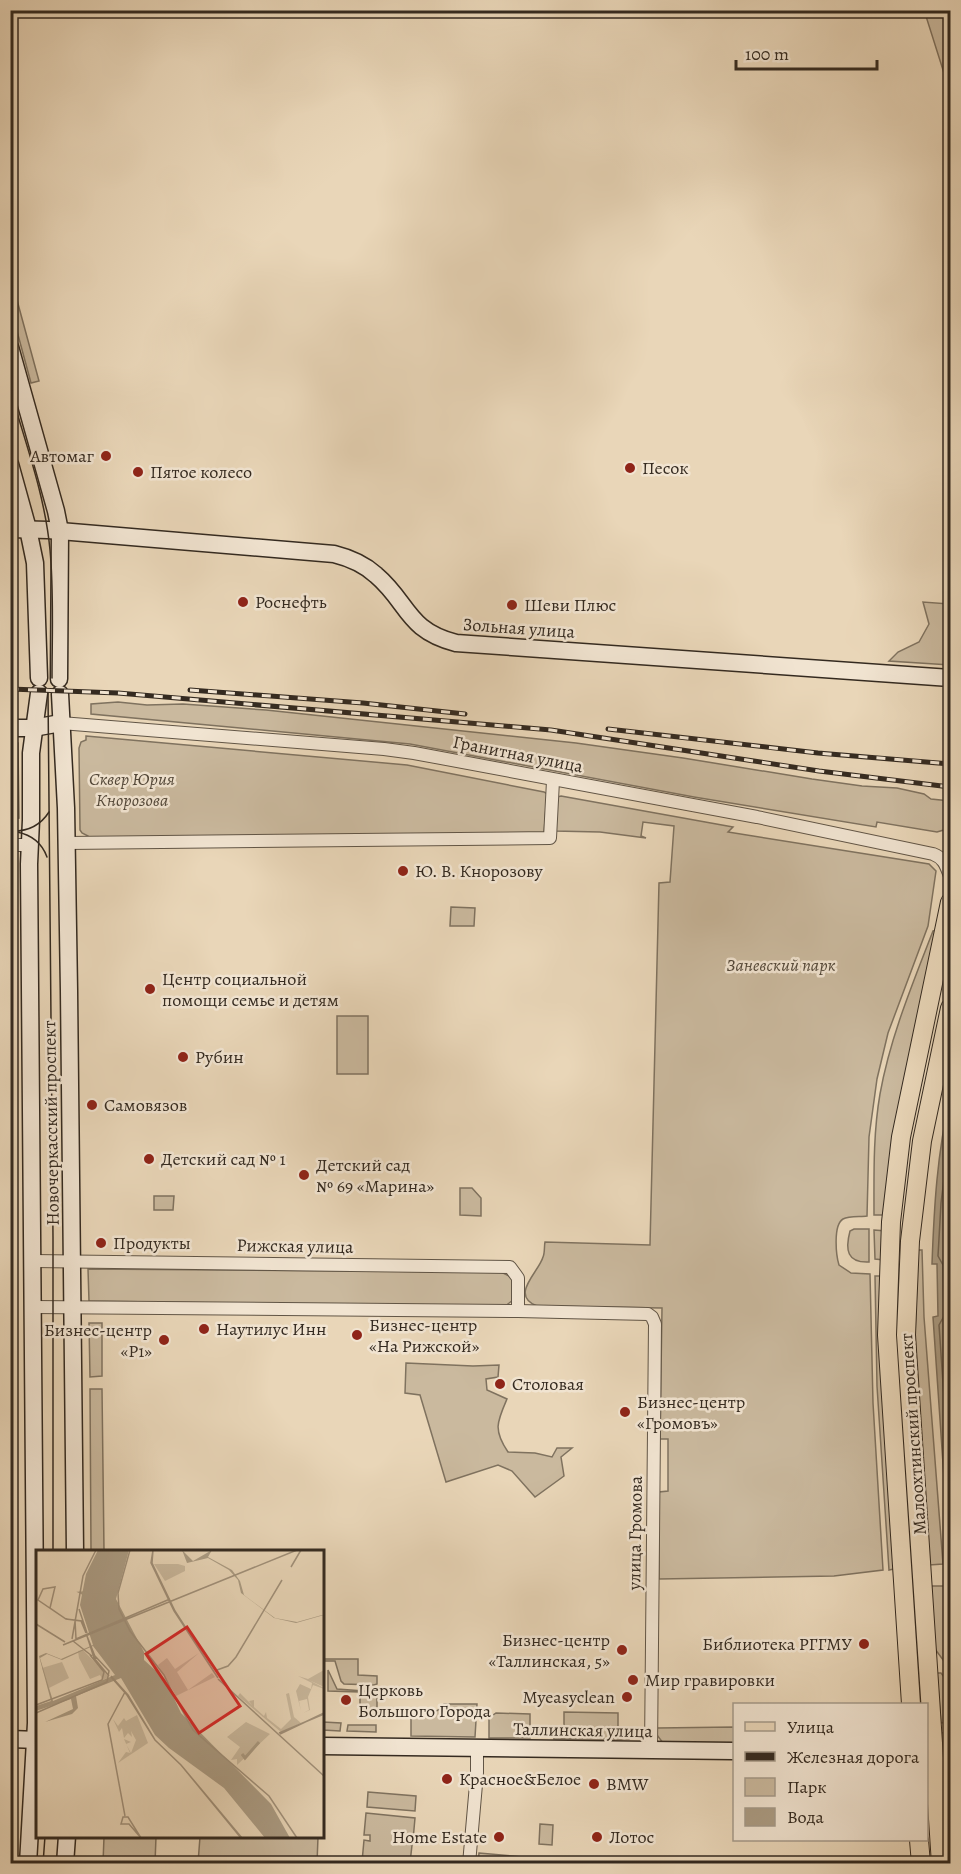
<svg xmlns="http://www.w3.org/2000/svg" width="961" height="1874" viewBox="0 0 961 1874" font-family="Alegreya,serif">
<style>
.green{fill:#cab99e;stroke:#7f725f;stroke-width:1.5}
.water{fill:#ab9c84;stroke:#7b6e5c;stroke-width:1.5}
.lines{fill:none;stroke-linecap:round;stroke-linejoin:round}
.shore{stroke:#706352;stroke-width:1.5}
.street-casing{stroke:#615546;stroke-width:14}
.secondary-casing{stroke:#342a20;stroke-width:19}
.primary-casing{stroke:#342a20;stroke-width:20}
.street{stroke:#f1e4d1;stroke-width:12}
.secondary{stroke:#f1e4d1;stroke-width:16}
.primary{stroke:#e9d6b8;stroke-width:18}
.tram{stroke:#342a20;stroke-width:1.5}
.rail-casing{stroke:#342a20;stroke-width:5}
.rail{stroke:#f1e4d1;stroke-width:3;stroke-dasharray:9;stroke-linecap:butt}
.poi-dot{fill:#8f2418;stroke:#f1e4d1;stroke-width:2}
.labels{text-anchor:middle;stroke-width:5;stroke-linejoin:round;paint-order:stroke}
.poi-label{font-size:18px;fill:#342a20;stroke:#f1e4d1;text-anchor:start}
.street-label{font-size:18px;fill:#342a20;stroke:#f1e4d1}
.park-label{font-size:18px;font-style:italic;fill:#524739;stroke:#f1e4d1}
.inset-river{fill:none;stroke:#ab9c84;stroke-width:3}
.inset-road{fill:none;stroke:#a1917b;stroke-width:1.5}
.view{fill:#d62828;fill-opacity:0.15;stroke:#d62828;stroke-width:3}
.inset-edge{fill:none;stroke:#342a20;stroke-width:3}
</style>
<rect width="100%" height="100%" fill="#e9d6b8"/>
<filter id="stains"><feTurbulence type="fractalNoise" baseFrequency=".00333" numOctaves="4"/><feColorMatrix values="0 0 0 0 .2 0 0 0 0 .09 0 0 0 0 .02 0 0 0 .5 -.17"/></filter>
<radialGradient id="worn" r=".72"><stop offset=".6" stop-color="#630" stop-opacity="0"/><stop offset="1" stop-color="#630" stop-opacity=".3"/></radialGradient>
<g class="green">
<path d="M915,11h35v89v-8l-25,-79 -9,1z"/>
<path d="M11,278l28,103 -8,2 -20,-74z"/>
<path d="M950,600v65l-61,-4 9,-9 21,-10 10,-18 -6,-22 26,2z"/>
<path d="M118,702l29,3 36,-1 83,6 310,33 107,15 129,21 50,7 35,2 27,6 7,5 19,2v22l-3,6 -10,3 -60,-10 -1,5 -182,-30 -284,-53 -319,-30v-10z"/>
<path d="M10,734l8,9v5l1,70 -8,1 5,-15 1,-13 -6,-18z"/>
<path d="M86,736l321,29 137,27 3,2 -3,39 -456,6v-3l-6,-3 -2,-3 -1,-82 2,-6 5,-2z"/>
<path d="M561,796l172,31 -5,5 201,32 7,7 -8,55 -40,107 -11,46 -8,58 -2,79c-6,1 -18,0 -24,3 -10,6 -7,36 -4,46l12,8 19,1 3,129 10,167 -49,6 -175,3v-87l9,-1v-52h-8l2,-131 -125,-2c-28,-11 2,-34 6,-49 2,-4 1,-10 2,-15l105,3 9,-362 11,-1 4,-56 -31,-4 -2,14 5,2 -46,-6 -46,-1 3,-34z"/>
<path d="M451,907l24,1 -1,18h-24z"/>
<path d="M938,930l-51,285h-13c0,-40 -1,-81 6,-121 10,-56 32,-109 53,-163z"/>
<rect x="337" y="1016" width="31" height="58"/>
<path d="M460,1188h12l9,10v18l-21,-1z"/>
<path d="M154,1196h20l-1,14h-19z"/>
<path d="M854,1229h15v33c-22,1 -24,-12 -19,-31z"/>
<path d="M874,1230l12,1 -2,29 -9,-1z"/>
<path d="M918,1250h4l2,67 19,247 -14,1 -14,-229z"/>
<path d="M88,1269l413,3 12,6v22l-9,7 -415,-6z"/>
<path d="M875,1276h8l11,293 -5,1 -12,-184z"/>
<path d="M89,1323h13v53l-12,1z"/>
<path d="M406,1363l67,3 26,-1 -1,12 -12,2 1,11 20,9c-10,23 -14,31 1,53l27,1 17,4 5,-9h15l-11,9 3,19 -29,21 -23,-26 -14,-6 -52,17 -26,-87 -15,-2z"/>
<path d="M90,1389h12l2,162h-13z"/>
<path d="M931,1586h13l5,82 -14,-19z"/>
<path d="M323,1659h35v16l19,1v8l-3,1 -30,-1 -3,-3 -6,-20h-12z"/>
<path d="M328,1670l9,19 40,3v19h-17v-19l-32,-1z"/>
<path d="M937,1673h4l9,12v37l-9,1z"/>
<path d="M444,1704h33l-2,33 -64,-1v-23c14,0 25,3 33,-9z"/>
<path d="M564,1712l54,1v17h12l-1,9h-75v-12h10z"/>
<path d="M496,1713l34,1v24h-41v-20z"/>
<path d="M323,1722l18,1 -1,8 -17,-1z"/>
<path d="M348,1725h28v7l-29,-1z"/>
<path d="M734,1727v18l-71,-2 -6,-8v-7z"/>
<path d="M950,1732v131l-9,-130z"/>
<path d="M368,1792l48,4 -1,15 -48,-4z"/>
<path d="M366,1813l49,5 -2,22 -6,-1 -1,5 6,1 -2,18 -48,-1 2,-22 6,1v-6h-6z"/>
<path d="M540,1824l13,1 -1,20 -13,-1z"/>
<path d="M104,1837h52l-1,26h-52z"/>
<path d="M200,1837h118l-1,26h-119z"/>
<path d="M479,1853l77,7v3h-78z"/>
</g>
<path class="water" d="M950,1099v467l-17,-249 5,-1 -1,-52h-5c2,-55 5,-112 18,-165z"/>
<g class="lines">
<g class="shore">
<path d="M950,1131l-9,72 -3,53 5,9 1,51 -5,9 11,159"/>
<path d="M950,1187l-4,66 4,10"/>
</g>
<defs>
<g id="street">
<path d="M61,723l323,26 30,4 343,64 176,37c11,4 13,12 17,22"/>
<path d="M67,843l483,-5 3,-57"/>
<path d="M10,845h20"/>
<path d="M33,1261l477,6 8,11v33"/>
<path d="M33,1307l485,4 130,3 4,3 3,7 -4,426"/>
<path d="M469,1864l8,-91v-25"/>
</g>
<g id="secondary">
<path d="M10,347l46,164 4,20 -1,148"/>
<path d="M10,464l18,65 7,34 4,115"/>
<path d="M10,529l38,1 286,24c16,4 30,10 42,21 33,28 30,55 80,68l494,35"/>
<path d="M60,694l6,114 3,183 6,561"/>
<path d="M10,728h23l28,-5"/>
<path d="M10,1739l28,1"/>
<path d="M322,1746l412,5"/>
<path d="M28,1864l8,-141 -7,-859 2,-44v-67l8,-60"/>
<path d="M65,1864l2,-28"/>
</g>
<g id="primary">
<path d="M911,1704l-24,-369 4,-113 10,-85 49,-235"/>
<path d="M919,1840l2,24"/>
<path d="M941,1864l-35,-529 4,-94 12,-100 28,-133"/>
</g>
</defs>
<use href="#street" class="street-casing"/>
<use href="#secondary" class="secondary-casing"/>
<use href="#primary" class="primary-casing"/>
<use href="#street" class="street"/>
<use href="#secondary" class="secondary"/>
<use href="#primary" class="primary"/>
<g class="tram">
<path d="M10,389c15,53 35,106 40,161 4,42 2,86 2,128"/>
<path d="M48,693l5,544v315"/>
<path d="M10,776c6,13 6,23 0,36"/>
<path d="M10,831c17,1 30,-5 39,-19"/>
<path d="M17,832c15,3 25,11 30,25"/>
<path d="M43,1864l2,-28"/>
</g>
<defs>
<g id="rail">
<path d="M10,689l108,4 433,37 268,41 131,16"/>
<path d="M190,690l173,13 102,11"/>
<path d="M608,729l210,24 132,11"/>
</g>
</defs>
<use href="#rail" class="rail-casing"/>
<use href="#rail" class="rail"/>
</g>
<g class="poi-dot">
<circle cx="106" cy="456" r="6"/>
<circle cx="630" cy="468" r="6"/>
<circle cx="138" cy="472" r="6"/>
<circle cx="243" cy="602" r="6"/>
<circle cx="512" cy="605" r="6"/>
<circle cx="403" cy="871" r="6"/>
<circle cx="150" cy="989" r="6"/>
<circle cx="183" cy="1057" r="6"/>
<circle cx="92" cy="1105" r="6"/>
<circle cx="149" cy="1159" r="6"/>
<circle cx="304" cy="1175" r="6"/>
<circle cx="101" cy="1243" r="6"/>
<circle cx="204" cy="1329" r="6"/>
<circle cx="357" cy="1335" r="6"/>
<circle cx="164" cy="1340" r="6"/>
<circle cx="500" cy="1384" r="6"/>
<circle cx="625" cy="1412" r="6"/>
<circle cx="864" cy="1644" r="6"/>
<circle cx="622" cy="1650" r="6"/>
<circle cx="633" cy="1680" r="6"/>
<circle cx="627" cy="1697" r="6"/>
<circle cx="346" cy="1700" r="6"/>
<circle cx="447" cy="1779" r="6"/>
<circle cx="594" cy="1784" r="6"/>
<circle cx="499" cy="1837" r="6"/>
<circle cx="597" cy="1837" r="6"/>
</g>
<g class="labels">
<g class="poi-label">
<text x="94" y="462" text-anchor="end">Автомаг</text>
<text x="642" y="474">Песок</text>
<text x="150" y="478">Пятое колесо</text>
<text x="255" y="608">Роснефть</text>
<text x="524" y="611">Шеви Плюс</text>
<text x="415" y="877">Ю. В. Кнорозову</text>
<text x="162" y="985">Центр социальной<tspan x="162" dy="21">помощи семье и детям</tspan></text>
<text x="195" y="1063">Рубин</text>
<text x="104" y="1111">Самовязов</text>
<text x="161" y="1165">Детский сад № 1</text>
<text x="316" y="1171">Детский сад<tspan x="316" dy="21">№ 69 «Марина»</tspan></text>
<text x="113" y="1249">Продукты</text>
<text x="369" y="1331">Бизнес-центр<tspan x="369" dy="21">«На Рижской»</tspan></text>
<text x="216" y="1335">Наутилус Инн</text>
<text x="152" y="1336" text-anchor="end">Бизнес-центр<tspan x="152" dy="21">«Р1»</tspan></text>
<text x="512" y="1390">Столовая</text>
<text x="637" y="1408">Бизнес-центр<tspan x="637" dy="21">«Громовъ»</tspan></text>
<text x="610" y="1646" text-anchor="end">Бизнес-центр<tspan x="610" dy="21">«Таллинская, 5»</tspan></text>
<text x="852" y="1650" text-anchor="end">Библиотека РГГМУ</text>
<text x="645" y="1686">Мир гравировки</text>
<text x="358" y="1696">Церковь<tspan x="358" dy="21">Большого Города</tspan></text>
<text x="615" y="1703" text-anchor="end">Myeasyclean</text>
<text x="459" y="1785">Красное&amp;Белое</text>
<text x="606" y="1790">BMW</text>
<text x="487" y="1843" text-anchor="end">Home Estate</text>
<text x="609" y="1843">Лотос</text>
</g>
<g class="street-label">
<text transform="translate(519 628) rotate(4)" y="6">Зольная улица</text>
<text transform="translate(518 754) rotate(11)" y="6">Гранитная улица</text>
<text transform="translate(51 1123) rotate(-91)" y="6">Новочеркасский проспект</text>
<text transform="translate(295 1246) rotate(1)" y="6">Рижская улица</text>
<text transform="translate(913 1434) rotate(-94)" y="6">Малоохтинский проспект</text>
<text transform="translate(635 1533) rotate(-89)" y="6">улица Громова</text>
<text transform="translate(583 1730) rotate(1)" y="6">Таллинская улица</text>
</g>
<g class="park-label">
<text x="132" y="785">Сквер Юрия<tspan x="132" dy="21">Кнорозова</tspan></text>
<text x="781" y="971">Заневский парк</text>
</g>
</g>
<g transform="translate(36 1550)">
<rect width="288" height="288" fill="#e9d6b8"/>
<path d="M118,14h24l7,2v5l-20,10zM47,100l26,27 -6,3 -3,-5 -10,4 -11,-21 -1,-7zM163,103l-22,19 11,18 24,-17 3,4 -39,19 -18,-31 9,-7 8,11zM26,112l7,16 -20,10 -7,-20zM288,120v17l-15,-7 15,8v1l-11,-4 -5,12 2,13 -7,3 6,-3 -2,-11 -8,2 2,10 -5,-20 4,-7 11,5 1,-6 -14,-7 10,3zM204,143l12,12 -3,-4 5,-1v7l10,9 2,-4 1,6 14,11 10,-10 -5,-25 3,-1 5,24 7,6 -20,9 -43,-36zM101,165l11,28 -30,20 8,-11 4,1 -6,-14 7,3 -5,2 5,9 5,-13 -5,-9 1,6 -4,-4 -4,5 -2,-10 -3,4 -6,-13 5,7 6,-8 2,3zM210,172l24,12 -33,31v-6l-6,1 9,-13 -13,-10z" fill="#cab99e"/>
<path d="M62,0h31l-13,49 28,53v8l21,19 16,34 90,91 19,34h-25l-41,-50 -55,-40 -14,-13 -34,-57 -45,18 2,12 -6,6 -27,8 28,-13 -2,-10 -35,12v-5l15,-5 -12,-45 7,-3 15,6 32,-14 -13,-40 6,-31zM57,96l22,29 -62,26 -13,-43 7,-4 15,6zM146,0l11,11 19,-11 -4,7 24,13 8,11 4,14 31,23 22,4 25,-7h2l-28,8 -22,-5 -33,-25 -3,-13 -9,-10 -21,-12 -21,5z" fill="#ab9c84" fill-rule="evenodd"/>
<path class="inset-river" d="M69,76l-9,-26 -14,-7 16,-1 13,-42M70,81l8,19 55,78 83,77 23,33M206,204l3,4 14,-16"/>
<path class="inset-road" d="M94,0l-12,43 1,16 11,22 34,44 12,25M117,0l-2,13 23,48 44,67M117,0l-1,13 23,48 43,67M255,17l10,-17M43,59l8,24M39,70l1,19 94,-40M0,74l29,18M50,83l-5,-12 -15,-2 -28,-19 5,-11 12,-2 -5,21 16,11 16,2 4,12M51,86l9,23M51,86l7,22 15,18M36,89l11,-63 13,-26M37,91l19,15M27,95l234,-95M181,120l11,-4 8,-9 46,-77M75,126l17,19 27,45 26,25 61,73M75,127l16,18 28,45 26,25 60,73M182,129l106,97M182,129l106,97M89,142l-17,32 17,92M141,151l16,29 76,66 28,42M0,155l66,-25 2,-8 -14,-17M0,163l71,-31 2,-11 -14,-15M243,183l45,-19M244,184l44,-21M105,288l-12,-14h-8l2,-7h5l13,21"/>
<path class="view" d="M151,77l53,79 -41,27 -53,-79z"/>
<rect width="288" height="288" class="inset-edge"/>
</g>
<rect width="961" height="1874" fill="none" stroke="#e9d6b8" stroke-width="36"/>
<rect x="12" y="12" width="937" height="1850" fill="none" stroke="#342a20" stroke-width="3"/>
<rect x="18" y="18" width="925" height="1838" fill="none" stroke="#342a20" stroke-width="1.5"/>
<rect x="733" y="1703" width="195" height="138" fill="#f1e4d1" stroke="#a59a8a" stroke-width="1.5"/>
<rect x="745" y="1722" width="30" height="9" fill="#e9d6b8" stroke="#a59a8a" stroke-width="1.5"/>
<text x="787" y="1733" font-size="18" fill="#342a20">Улица</text>
<rect x="745" y="1752" width="30" height="9" fill="#342a20" stroke="#a59a8a" stroke-width="1.5"/>
<text x="787" y="1763" font-size="18" fill="#342a20">Железная дорога</text>
<rect x="745" y="1778" width="30" height="18" fill="#cab99e" stroke="#a59a8a" stroke-width="1.5"/>
<text x="787" y="1793" font-size="18" fill="#342a20">Парк</text>
<rect x="745" y="1808" width="30" height="18" fill="#ab9c84" stroke="#a59a8a" stroke-width="1.5"/>
<text x="787" y="1823" font-size="18" fill="#342a20">Вода</text>
<path d="M736 60v9h141v-9" fill="none" stroke="#342a20" stroke-width="3"/>
<text x="745" y="60" font-size="18" fill="#342a20" stroke="#f1e4d1" stroke-width="4.5" paint-order="stroke">100 m</text>
<rect width="100%" height="100%" filter="url(#stains)"/>
<rect width="100%" height="100%" fill="url(#worn)"/>
</svg>
